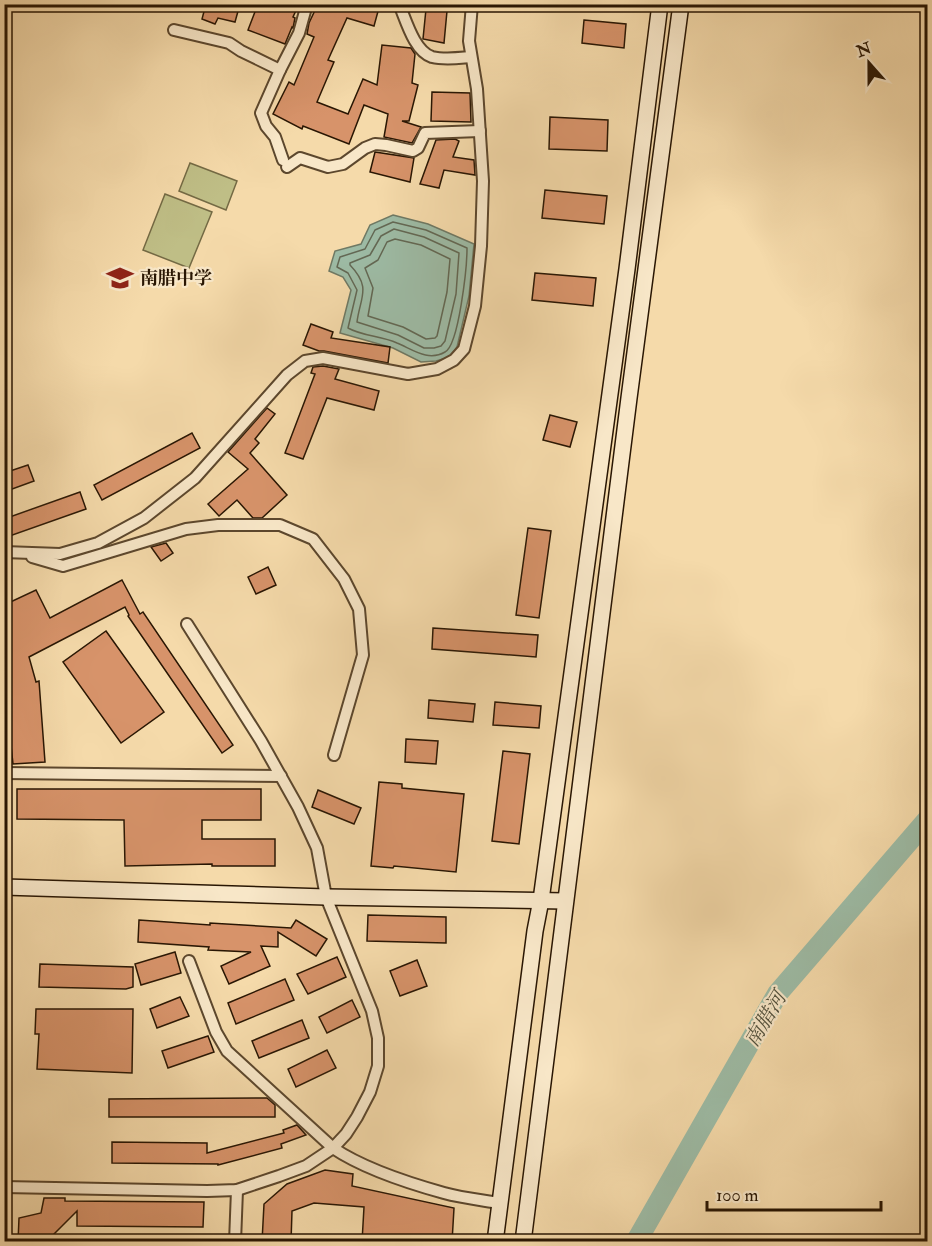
<svg xmlns="http://www.w3.org/2000/svg" width="932" height="1246" viewBox="0 0 932 1246" font-family="'IM FELL Double Pica','Noto Serif SC',serif">
<style>
.green{fill:#bfbe86;stroke:#746a44;stroke-width:1.5}
.water{fill:#9dbba5;stroke:#6f7964;stroke-width:1.5}
.lines{fill:none;stroke-linecap:round;stroke-linejoin:round}
.shore{stroke:#636854;stroke-width:1.5}
.river{stroke:#9dbba5;stroke-width:21}
.building{fill:#d7936a;stroke:#291603;stroke-width:1.5}
.street-casing{stroke:#5c472d;stroke-width:14}
.secondary-casing{stroke:#291603;stroke-width:18}
.street{stroke:#f8e7c8;stroke-width:10}
.secondary{stroke:#f8e7c8;stroke-width:15}
.labels{text-anchor:middle;stroke-width:4.5;stroke-linejoin:round;paint-order:stroke}
.poi-label{font-size:18px;font-weight:bold;fill:#291603;stroke:#f8e7c8;text-anchor:start}
.water-label{font-size:20px;font-style:italic;fill:#52503c;stroke:#f8e7c8}
</style>
<rect width="100%" height="100%" fill="#f5daaa"/>
<filter id="stains"><feTurbulence type="fractalNoise" baseFrequency=".00333" numOctaves="4"/><feColorMatrix values="0 0 0 0 .2 0 0 0 0 .09 0 0 0 0 .02 0 0 0 .5 -.17"/></filter>
<radialGradient id="worn" r=".72"><stop offset=".6" stop-color="#630" stop-opacity="0"/><stop offset="1" stop-color="#630" stop-opacity=".3"/></radialGradient>
<g class="green">
<path d="M190,163l47,18 -11,29 -47,-19z"/>
<path d="M165,194l47,18 -23,56 -46,-18z"/>
</g>
<path class="water" d="M393,215l35,9 46,20 -5,52 -12,51 -7,10 -14,4 -15,1 -28,-14 -53,-15 11,-43 -8,-13 -14,-6 6,-20 26,-7 9,-19z"/>
<g class="lines">
<g class="shore">
<path d="M393,222l33,8 41,18c0,18 -8,97 -22,104 -17,10 -33,-3 -48,-9 -16,-7 -35,-7 -49,-15l9,-38 -9,-17 -11,-6 3,-10 25,-8 10,-19z"/>
<path d="M394,229l30,8 35,16 -3,41 -11,47 -4,5 -7,2h-10l-26,-13 -41,-13c3,-25 15,-34 -7,-57v-2l20,-8 11,-19z"/>
<path d="M395,239l26,6 29,14 -3,33 -10,44 -2,2 -9,1 -23,-12 -35,-11 5,-28 -8,-20 13,-8 9,-18z"/>
</g>
<path class="river" d="M636,1242l142,-249 150,-174"/>
</g>
<g class="building">
<path d="M206,4h34l-5,18 -17,-4 -3,6 -13,-5z"/>
<path d="M258,4h41l-6,13 2,1 -2,10 -1,-1 -7,17 -37,-14z"/>
<path d="M318,4h62l-6,22 -27,-8 -19,42 6,2 -17,40 31,12 15,-35 14,6 5,-40 29,3 4,6 -3,29 6,2 -9,36h-7l19,6 -9,16 -28,-6 4,-23 -24,-9 -15,39 -46,-18 -1,3 -29,-15 16,-32 5,3 20,-48 -7,-3 2,-11z"/>
<path d="M426,9l21,2 -3,32 -21,-4z"/>
<path d="M584,20l42,4 -2,24 -42,-5z"/>
<path d="M432,92l38,1 1,29 -40,-1z"/>
<path d="M550,117l58,3 -1,31 -58,-2z"/>
<path d="M455,139l4,2 -6,16 21,3 1,15 -31,-5 -5,18 -19,-4 16,-44z"/>
<path d="M375,152l39,6 -4,24 -40,-10z"/>
<path d="M545,190l62,6 -3,28 -62,-6z"/>
<path d="M535,273l61,5 -3,28 -61,-6z"/>
<path d="M311,324l22,8 -2,6 59,9 -2,16 -64,-12h-5l-16,-6z"/>
<path d="M323,366l16,3 -4,10 44,12 -5,19 -47,-12 -24,61 -18,-6 30,-79 -4,-1 2,-6z"/>
<path d="M267,408l8,6 -20,25 4,4 -9,10 37,42 -25,23h-9l-16,-18 -18,16 -11,-12 40,-35 -20,-17z"/>
<path d="M550,415l27,7 -7,25 -27,-7z"/>
<path d="M192,433l8,15 -98,52 -8,-15z"/>
<path d="M28,465l6,16 -30,11v-19z"/>
<path d="M80,492l6,17 -82,29v-19z"/>
<path d="M528,528l23,3 -12,87 -23,-3z"/>
<path d="M166,543l7,10 -12,8 -10,-14z"/>
<path d="M268,567l8,18 -20,9 -8,-17z"/>
<path d="M122,580l18,34 3,-2 90,133 -11,8 -94,-137 1,-1 -4,-8 -96,50 7,25 3,-1 6,81 -32,2 -9,-83v-76l32,-15 14,28z"/>
<path d="M433,628l105,7 -2,22 -104,-8z"/>
<path d="M106,631l58,81 -43,31 -58,-81z"/>
<path d="M429,700l46,4 -2,18 -45,-4z"/>
<path d="M495,702l46,4 -2,22 -46,-3z"/>
<path d="M406,739l32,2 -2,23 -31,-2z"/>
<path d="M503,751l27,3 -11,90 -27,-3z"/>
<path d="M379,782l23,2v4l62,6 -8,78 -62,-6 -1,2 -22,-2z"/>
<path d="M17,789h244v31h-59v19h73v27h-63v-2l-87,2 -1,-46 -107,-1z"/>
<path d="M318,790l43,18 -7,16 -42,-17z"/>
<path d="M368,915l78,2v26l-79,-2z"/>
<path d="M139,920l71,5v-2l81,5 5,-8 31,19 -11,17 -38,-24v15l-17,-1 9,20 -41,18 -8,-18 30,-14 -43,-2 1,-3 -71,-5z"/>
<path d="M175,952l6,21 -40,12 -6,-21z"/>
<path d="M337,957l9,20 -38,17 -11,-20z"/>
<path d="M417,960l10,26 -27,10 -10,-25z"/>
<path d="M40,964l93,3v20l-7,2 -87,-2z"/>
<path d="M285,979l9,21 -58,24 -8,-21z"/>
<path d="M180,997l9,19 -32,12 -7,-19z"/>
<path d="M352,1000l8,17 -33,16 -8,-16z"/>
<path d="M36,1009h97l-1,64 -95,-4 2,-35h-4z"/>
<path d="M302,1020l7,18 -50,20 -7,-17z"/>
<path d="M208,1036l6,16 -46,16 -6,-17z"/>
<path d="M327,1050l9,18 -40,19 -8,-18z"/>
<path d="M267,1098l8,7v12h-166v-18z"/>
<path d="M297,1125l9,10 -25,9 1,4 -64,17v-1l-106,-1v-21l95,1v10l77,-20 -1,-3z"/>
<path d="M325,1170l28,4 -1,12 102,22 -2,34h-90l2,-35 -50,-4 -22,8 -1,31h-29l2,-38 23,-20z"/>
<path d="M44,1198h21v3l139,1 -1,25 -126,-1v-15l-31,31h-28l1,-24 22,-5z"/>
</g>
<g class="lines">
<defs>
<g id="street">
<path d="M399,4c7,16 15,47 33,53 13,3 26,1 39,0"/>
<path d="M174,30l55,13 12,8 39,19"/>
<path d="M283,160l-8,-23 -9,-11 -5,-13 19,-43 19,-37 8,-29"/>
<path d="M287,167l13,-9 28,9 15,-3 22,-16 10,-4 11,1 27,6 5,-3 7,-15 55,-2"/>
<path d="M4,552l56,2 38,-11 46,-25 51,-40 92,-103 18,-14 18,-3 85,16 29,-5 17,-9 10,-11 11,-43 6,-60 2,-65 -6,-92 -8,-48 3,-37"/>
<path d="M32,557l31,9 123,-37 32,-4h62l33,14 31,40 15,30 4,46 -29,100"/>
<path d="M4,773l277,3"/>
<path d="M189,961l27,71 11,19 106,97c31,21 75,35 111,45 18,5 37,7 55,10"/>
<path d="M4,1187l203,4 30,-1 42,-14 27,-10 27,-18 13,-14 11,-17 13,-25 8,-26v-28l-6,-27 -46,-114 -9,-49 -19,-41 -37,-66 -74,-117"/>
<path d="M235,1242l2,-52"/>
</g>
<g id="secondary">
<path d="M4,887l322,10 239,4"/>
<path d="M495,1242l40,-311 6,-31 86,-631 33,-265"/>
<path d="M523,1242l106,-844 52,-394"/>
</g>
</defs>
<use href="#street" class="street-casing"/>
<use href="#secondary" class="secondary-casing"/>
<use href="#street" class="street"/>
<use href="#secondary" class="secondary"/>
</g>
<defs>
<symbol id="school-bare" viewBox="-9 -9 18 18"><path d="M0-5L7-2L0 1L-7-2ZM-4 1L0 2.5L4 1V4Q0 6-4 4Z" fill="#8f2418" stroke="#f8e7c8" stroke-width="2.5" paint-order="stroke"/></symbol>
</defs>
<g fill-rule="evenodd">
<use href="#school-bare" x="101" y="259" width="38" height="38"/>
</g>
<g class="labels">
<g class="poi-label">
<text x="140" y="284">南腊中学</text>
</g>
<g class="water-label">
<text transform="translate(765 1019) rotate(-59)" y="7">南腊河</text>
</g>
</g>
<rect width="932" height="1246" fill="none" stroke="#f5daaa" stroke-width="24"/>
<rect x="6" y="6" width="920" height="1234" fill="none" stroke="#291603" stroke-width="3"/>
<rect x="12" y="12" width="908" height="1222" fill="none" stroke="#291603" stroke-width="1.5"/>
<g transform="translate(869 63) rotate(339)" stroke="#f8e7c8" stroke-width="4.5" paint-order="stroke">
<path d="M0-4.5L10 22L0 15L-10 22Z" fill="#291603"/>
<text y="-9" font-size="16" font-weight="bold" text-anchor="middle" fill="#291603">N</text>
</g>
<path d="M707 1201v9h174v-9" fill="none" stroke="#291603" stroke-width="3"/>
<text x="716" y="1201" font-size="18" fill="#291603" stroke="#f8e7c8" stroke-width="4.5" paint-order="stroke">100 m</text>
<rect width="100%" height="100%" filter="url(#stains)"/>
<rect width="100%" height="100%" fill="url(#worn)"/>
</svg>
